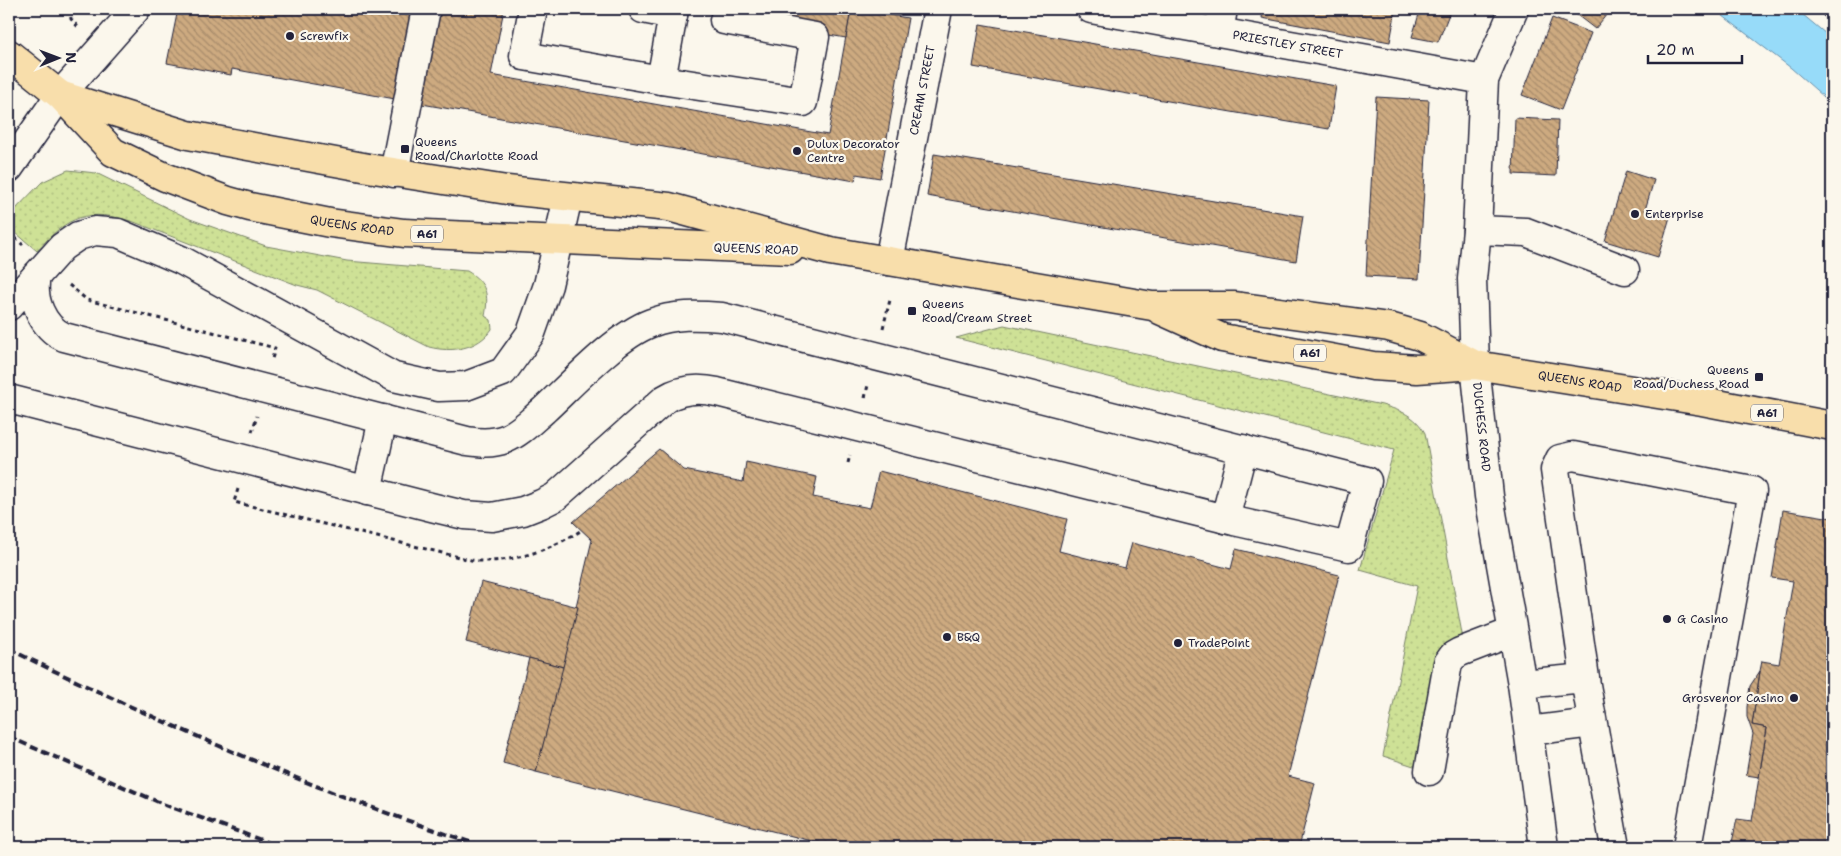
<svg xmlns="http://www.w3.org/2000/svg" width="1841" height="856" viewBox="0 0 1841 856" font-family="'Shantell Sans',sans-serif">
<style>
.grass{fill:url(#grass-dots);stroke:#788268}
.water{fill:#97dbf9;stroke:#6891ad}
.building{fill:url(#building-back-hatch);stroke:#22223b}
.lines{fill:none;stroke-linecap:round;stroke-linejoin:round}
.minor-casing{stroke:#22223b;stroke-width:31}
.highway-casing{stroke:#22223b;stroke-width:31}
.path{stroke:#22223b;stroke-width:3;stroke-dasharray:4 4;stroke-linecap:butt}
.minor{stroke:#fbf7ec;stroke-width:28}
.highway{stroke:#f8deab;stroke-width:28}
.rail{stroke:#22223b;stroke-width:4;stroke-dasharray:8 4;stroke-linecap:butt}
.poi-dot{fill:#22223b;stroke:#fbf7ec;stroke-width:2}
.labels{text-anchor:middle;stroke-width:4.5;stroke-linejoin:round;paint-order:stroke}
.shield{fill:#fbf7ec;stroke:#636270;stroke-width:1}
.shield-label{font-size:11px;font-weight:bold;fill:#22223b}
.poi-label{font-size:12px;fill:#22223b;stroke:#fbf7ec;text-anchor:start}
.street-label{font-size:12px;fill:#22223b;stroke:#fbf7ec}
</style>
<defs>
<pattern id="grass-dots" width="8" height="8" patternUnits="userSpaceOnUse" patternTransform="scale(1.25)"><rect width="8" height="8" fill="#cee196"/><path d="M2 2h.1M6 6h.1" fill="none" stroke="#b1c182" stroke-width="1.8" stroke-linecap="round"/></pattern>
<pattern id="building-back-hatch" width="6" height="6" patternUnits="userSpaceOnUse" patternTransform="scale(1.25)"><rect width="6" height="6" fill="#cdaa80"/><path d="M-1 5l2 2M0 0l6 6M5-1l2 2" fill="none" stroke="#a68a6a"/></pattern>
</defs>
<rect width="100%" height="100%" fill="#fbf7ec"/>
<filter id="ink" filterUnits="userSpaceOnUse"><feTurbulence type="fractalNoise" baseFrequency=".02" numOctaves="2"/><feDisplacementMap in="SourceGraphic" scale="10" xChannelSelector="R" yChannelSelector="G"/><feConvolveMatrix kernelMatrix="1 2 1 2 8 2 1 2 1" color-interpolation-filters="sRGB"/></filter>
<g filter="url(#ink)">
<g class="grass">
<path d="M68,170l28,3 94,46 76,27 81,15 120,10c20,12 22,24 18,45l6,4 1,9c-14,20 -40,24 -63,18l-112,-57 -20,-5 -163,-63c-46,-14 -66,-7 -97,29l-28,-24v-11l33,-34z"/>
<path d="M1004,325l378,80c19,6 33,10 43,28l40,217 -36,121 -46,-15 34,-170 -57,-16 34,-120 -438,-112z"/>
</g>
<path class="water" d="M1714,9h82l36,30v65l-41,-36z"/>
<g class="building">
<path d="M178,9h234l-17,90 -163,-30 -1,6 -64,-12z"/>
<path d="M439,9h65l-13,66 337,60 23,-126 57,9 -28,160 -24,-4 -1,7 -433,-77z"/>
<path d="M711,9h140l-5,29 -136,-24z"/>
<path d="M1263,9h133l-6,33 -128,-24z"/>
<path d="M1416,9h35l-13,33 -26,-5 8,-26z"/>
<path d="M1569,9h42l-16,20z"/>
<path d="M1552,18l39,15 -30,77 -39,-15z"/>
<path d="M980,24l356,62 -7,43 -356,-62z"/>
<path d="M1376,97l53,3 -10,179 -53,-3z"/>
<path d="M1515,118l43,2 -2,56 -43,-2z"/>
<path d="M934,154l369,62 -7,45 -369,-65z"/>
<path d="M1626,171l28,9 -9,30 25,7 -12,40 -53,-16z"/>
<path d="M659,449l25,21 59,12 3,-20 71,15 -4,20 57,11 9,-37 188,48 -8,32 66,17 7,-25 99,26 5,-20 103,26 -51,201 27,7 -16,64h-463l-300,-75 56,-232 -19,-18z"/>
<path d="M1783,510l49,8v329h-101l6,-28 15,2 15,-93 -15,-3 8,-54 2,-10 17,3 14,-83 -21,-3z"/>
<path d="M481,582l97,25 -15,60 -97,-25z"/>
<path d="M529,658l34,9 -27,105 -33,-9z"/>
<path d="M1760,671l-8,54 15,3 -8,49 -13,-2 7,-41 -6,-17v-10l3,-21z"/>
</g>
<g class="lines">
<defs>
<g id="minor">
<path d="M533,9l-9,47 137,24 142,22 12,-65 -91,-17"/>
<path d="M643,9l30,6 1,-6"/>
<path id="s1" d="M1091,9l393,71"/>
<path id="s2" d="M1514,9l-30,71 -7,150 -5,49 3,86 14,131 33,188 22,163"/>
<path d="M1219,32l4,-23"/>
<path d="M661,80l12,-65"/>
<path d="M9,168l51,-73 76,-86"/>
<path d="M394,173l32,-164"/>
<path d="M1477,230l49,2 99,38"/>
<path id="s3" d="M889,261l49,-252"/>
<path d="M36,276l26,-29 16,-11 17,-5 23,2 63,27 213,117 45,10 27,-1 37,-14 28,-39 17,-48 20,-88"/>
<path d="M9,306l27,-30c-5,23 6,51 28,61l403,104c13,2 25,3 38,-2 15,-6 27,-19 39,-29 28,-26 72,-74 107,-87 23,-9 47,-8 71,-6l645,164 -18,66 -115,-26 -517,-129c-18,-4 -36,-3 -52,7l-110,98 -14,7 -18,7 -31,6 -28,-2 -29,-7 -426,-109"/>
<path d="M367,491l16,-72"/>
<path d="M1225,519l18,-70"/>
<path d="M1522,684l63,-6"/>
<path d="M1529,731l63,-8"/>
<path d="M1429,771l19,-108 5,-7 7,-4 52,-20"/>
<path d="M1615,847l-29,-162 -31,-215 5,-11 13,-3 179,35 -65,356"/>
</g>
<g id="highway">
<path id="s4" d="M9,54l51,41 53,57 52,25 63,24 22,6 80,16 74,10 386,17"/>
<path d="M60,95l128,40 186,34 133,21 162,17 161,44 322,55h83l154,21 31,9 55,29"/>
<path id="s5" d="M1160,310l62,28 151,28 44,3 58,-4 227,36 130,25"/>
</g>
</defs>
<use href="#minor" class="minor-casing"/>
<use href="#highway" class="highway-casing"/>
<g class="path">
<path d="M70,9l1,10 9,10"/>
<path d="M1817,9l15,13"/>
<path d="M9,232l14,13"/>
<path d="M69,285l18,15 188,48 -3,11"/>
<path d="M883,328l7,-28"/>
<path d="M865,398l3,-13"/>
<path d="M252,432l5,-16"/>
<path d="M848,463l2,-8"/>
<path d="M238,489l-4,13 237,58c38,5 79,-10 111,-30"/>
</g>
<use href="#minor" class="minor"/>
<use href="#highway" class="highway"/>
<g class="rail">
<path d="M9,649c154,75 313,145 476,198"/>
<path d="M9,737l154,67 117,43"/>
</g>
</g>
</g>
<g class="poi-dot">
<circle cx="290" cy="36" r="5"/>
<rect x="400" y="144" width="10" height="10" rx="2.5"/>
<circle cx="797" cy="151" r="5"/>
<circle cx="1635" cy="214" r="5"/>
<rect x="907" y="306" width="10" height="10" rx="2.5"/>
<rect x="1754" y="372" width="10" height="10" rx="2.5"/>
<circle cx="1667" cy="619" r="5"/>
<circle cx="947" cy="637" r="5"/>
<circle cx="1178" cy="643" r="5"/>
<circle cx="1794" cy="698" r="5"/>
</g>
<g class="labels">
<g class="shield">
<rect x="411" y="225.5" width="32" height="17" rx="4"/>
<rect x="1294" y="344.5" width="32" height="17" rx="4"/>
<rect x="1751" y="404.5" width="32" height="17" rx="4"/>
</g>
<g class="shield-label">
<text x="427" y="238">A61</text>
<text x="1310" y="357">A61</text>
<text x="1767" y="417">A61</text>
</g>
<g class="poi-label">
<text x="300" y="40">Screwfix</text>
<text x="415" y="146">Queens<tspan x="415" dy="14">Road/Charlotte Road</tspan></text>
<text x="807" y="148">Dulux Decorator<tspan x="807" dy="14">Centre</tspan></text>
<text x="1645" y="218">Enterprise</text>
<text x="922" y="308">Queens<tspan x="922" dy="14">Road/Cream Street</tspan></text>
<text x="1749" y="374" text-anchor="end">Queens<tspan x="1749" dy="14">Road/Duchess Road</tspan></text>
<text x="1677" y="623">G Casino</text>
<text x="957" y="641">B&amp;Q</text>
<text x="1188" y="647">TradePoint</text>
<text x="1784" y="702" text-anchor="end">Grosvenor Casino</text>
</g>
<g class="street-label">
<text dy="4" stroke="none"><textPath href="#s1" startOffset="200">PRIESTLEY STREET</textPath></text>
<text dy="4" stroke="none"><textPath href="#s3" startOffset="174">CREAM STREET</textPath></text>
<text dy="4" stroke="none"><textPath href="#s4" startOffset="395">QUEENS ROAD</textPath></text>
<text transform="translate(756 249) rotate(2)" y="4">QUEENS ROAD</text>
<text dy="4" stroke="none"><textPath href="#s5" startOffset="430">QUEENS ROAD</textPath></text>
<text dy="4" stroke="none"><textPath href="#s2" startOffset="425">DUCHESS ROAD</textPath></text>
</g>
</g>
<rect width="1841" height="856" fill="none" stroke="#fbf7ec" stroke-width="30"/>
<rect x="15" y="15" width="1811" height="826" fill="none" stroke="#22223b" stroke-width="2" filter="url(#ink)"/>
<g transform="translate(58 58) rotate(89)" stroke="#fbf7ec" stroke-width="4" paint-order="stroke">
<path d="M0-4L9 19L0 12L-9 19Z" fill="#22223b"/>
<text y="-8" font-size="14" font-weight="bold" text-anchor="middle" fill="#22223b">N</text>
</g>
<path d="M1648 55v8h94v-8" fill="none" stroke="#22223b" stroke-width="2.5"/>
<text x="1656" y="55" font-size="15" fill="#22223b" stroke="#fbf7ec" stroke-width="4" paint-order="stroke">20 m</text>
</svg>
